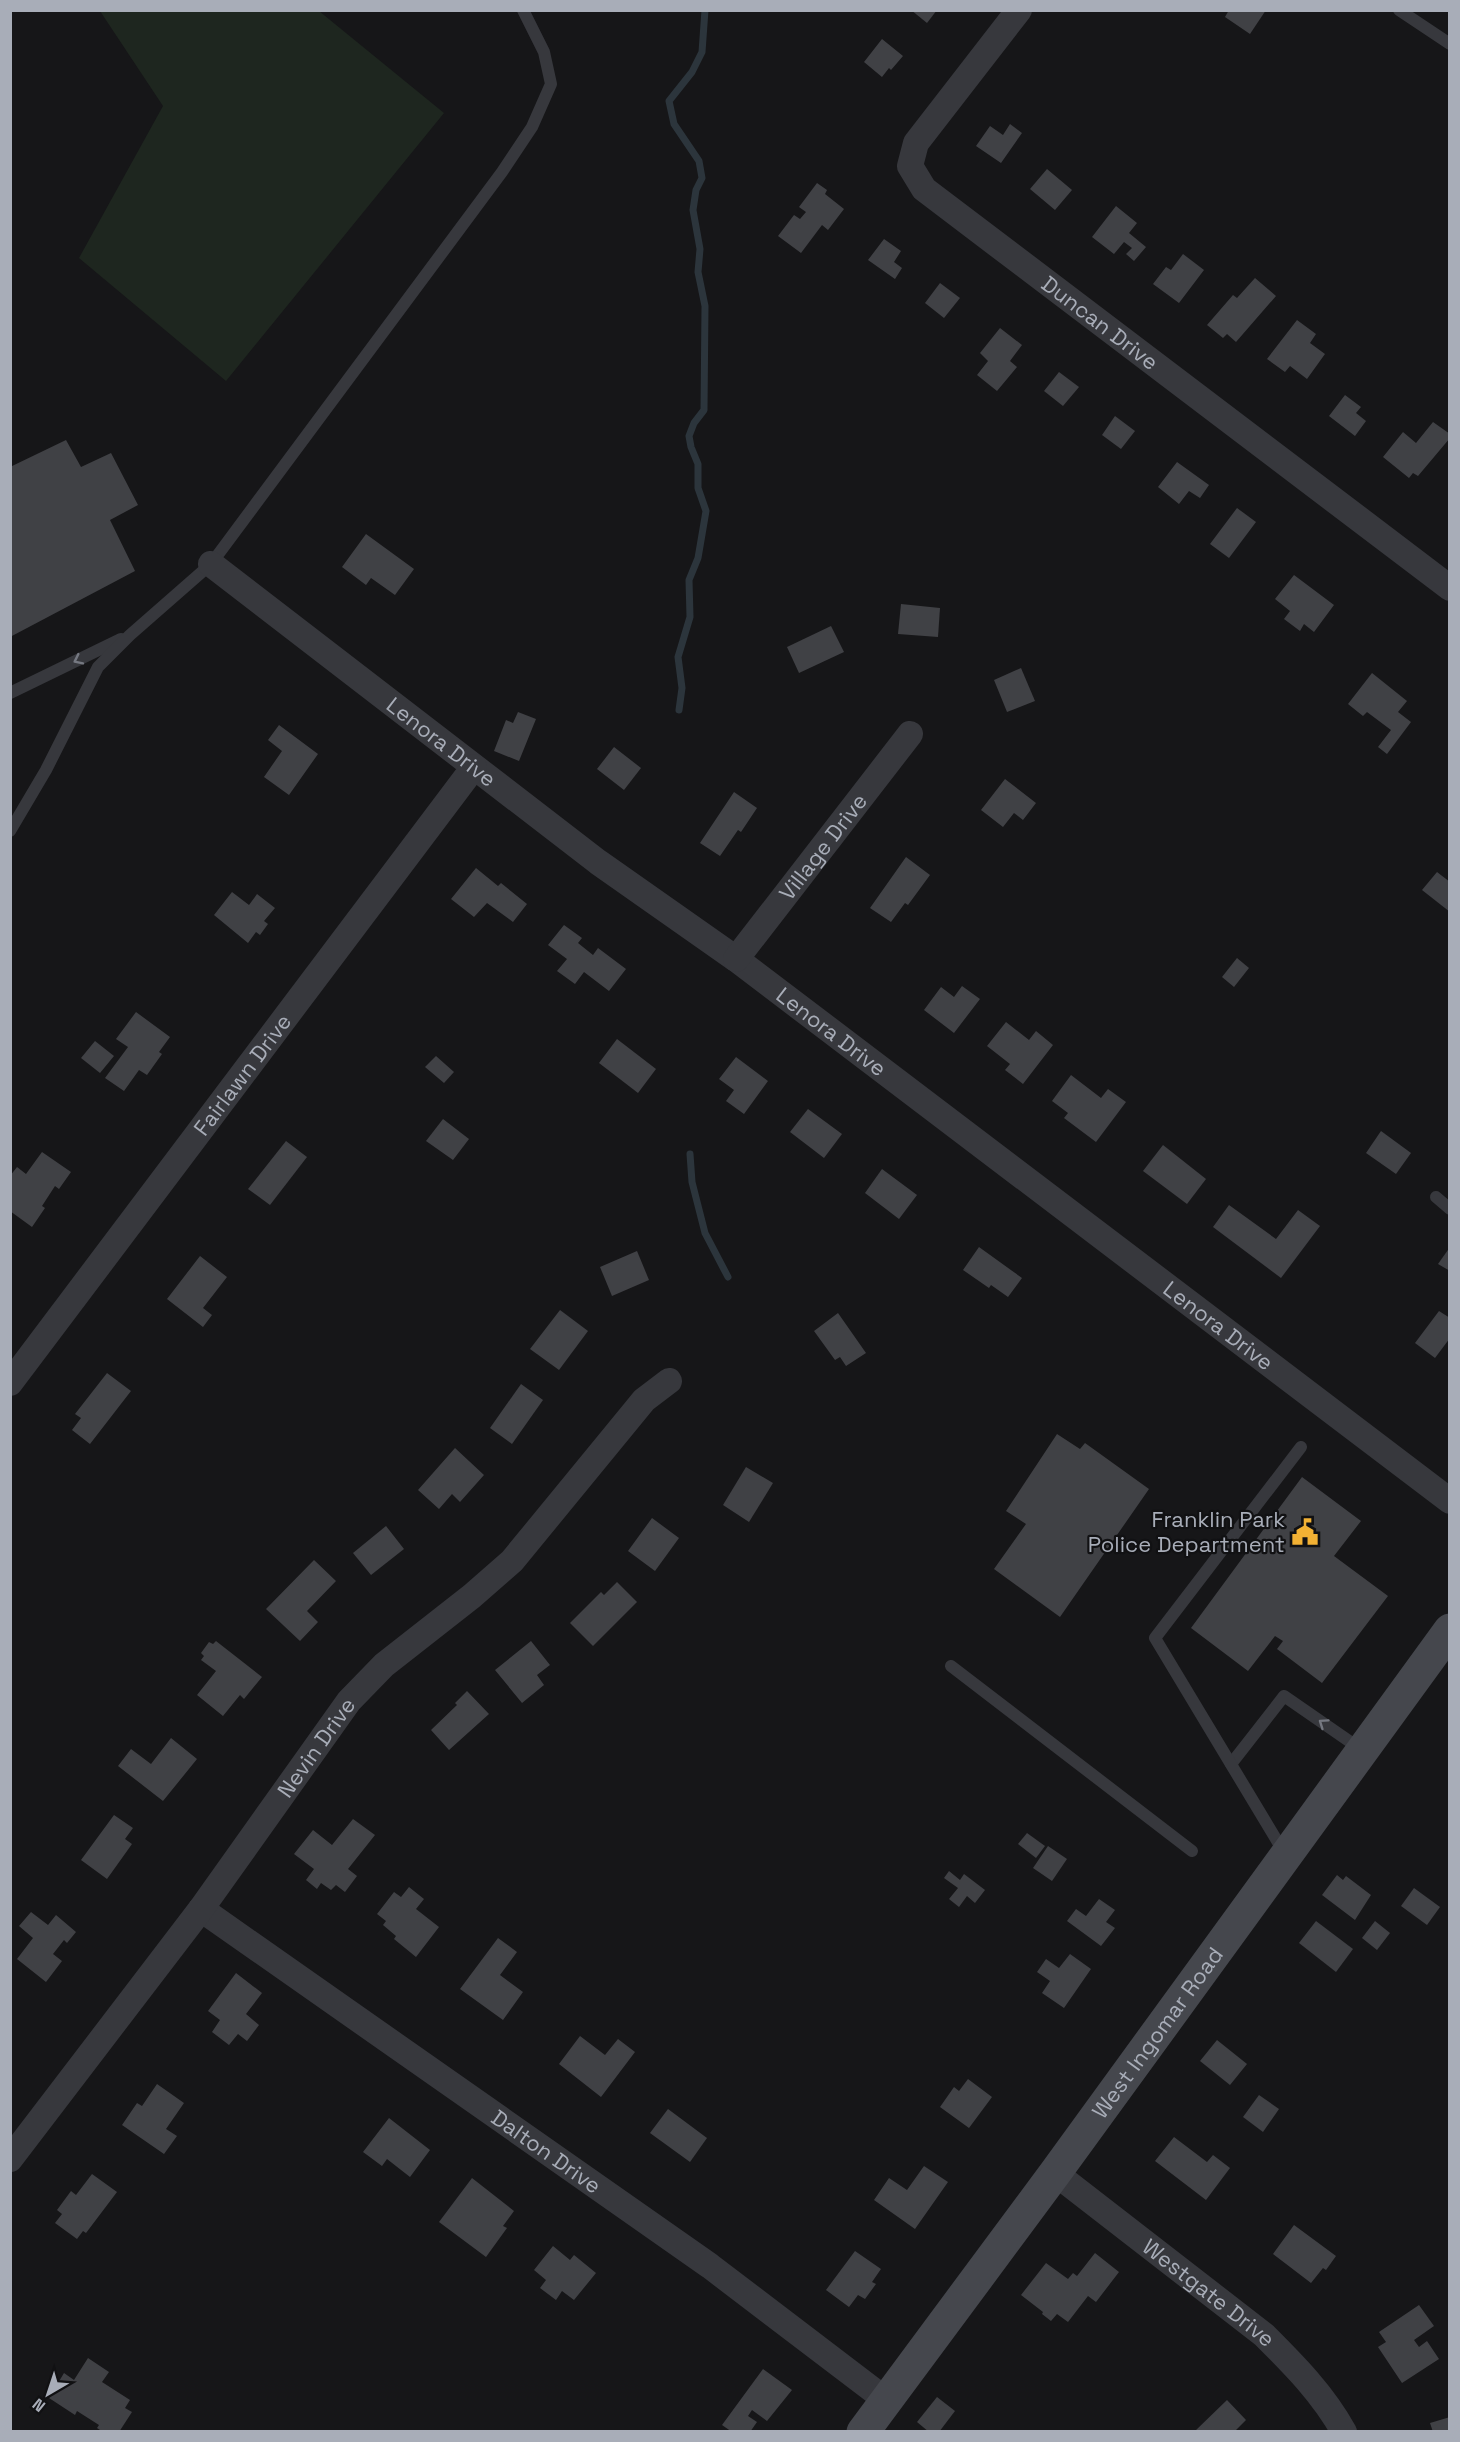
<svg xmlns="http://www.w3.org/2000/svg" width="1460" height="2442" viewBox="0 0 1460 2442" font-family="'Space Grotesk',sans-serif">
<style>
.green{fill:#1e261f}
.lines{fill:none;stroke-linecap:round;stroke-linejoin:round}
.stream{stroke:#2c353c;stroke-width:7}
.building{fill:#404145}
.lane{stroke:#37383d;stroke-width:12}
.street{stroke:#37383d;stroke-width:26}
.secondary{stroke:#45474d;stroke-width:33}
.oneway{stroke:#757881}
.labels{text-anchor:middle;stroke-width:4.5;stroke-linejoin:round;paint-order:stroke}
.street-label{font-size:22px;fill:#a8adb8;stroke:#111113}
.poi-label{font-size:22px;fill:#a8adb8;stroke:#111113;text-anchor:end}
</style>
<rect width="100%" height="100%" fill="#161618"/>
<path class="green" d="M100,11h219l125,102 -218,268 -147,-123 84,-152z"/>
<g class="lines">
<g class="stream">
<path d="M679,710l3,-22 -4,-31 12,-40 -1,-37 9,-22 8,-47 -8,-23v-24l-7,-17 -2,-11 5,-13 10,-13 1,-104 -7,-34 2,-23 -7,-39 3,-20 6,-12 -3,-17 -25,-37 -5,-23 23,-29 10,-20 3,-42"/>
<path d="M690,1154l2,28 13,51 23,44"/>
</g>
</g>
<g class="building">
<path d="M911,10h26l-10,13z"/>
<path d="M1229,10h37l-16,24 -25,-17z"/>
<path d="M882,39l21,17 -12,14 -2,-2 -7,9 -18,-15z"/>
<path d="M1010,124l12,9 -21,30 -25,-17 14,-20 13,9z"/>
<path d="M1047,169l25,21 -17,20 -25,-21z"/>
<path d="M817,183l10,7 -2,4 19,15 -16,21 -6,-5 -21,28 -23,-17 16,-21 6,4 6,-7 -7,-5z"/>
<path d="M1116,206l21,17 -8,10 17,14 -12,14 -8,-7 6,-6 -8,-6 -10,12 -22,-17z"/>
<path d="M884,239l17,12 -7,11 8,6 -7,11 -27,-19z"/>
<path d="M1183,254l21,16 -25,33 -26,-19 13,-17 5,3z"/>
<path d="M1255,278l21,18 -40,46 -9,-8 -4,4 -16,-13 26,-30 4,3z"/>
<path d="M940,283l20,15 -16,20 -19,-15z"/>
<path d="M1297,320l19,14 -6,9 15,11 -18,25 -17,-13 -5,6 -18,-13z"/>
<path d="M1000,328l22,17 -12,16 7,6 -20,24 -20,-16 11,-14 -8,-8z"/>
<path d="M1059,372l20,15 -16,19 -19,-15z"/>
<path d="M1345,395l16,12 -5,6 10,8 -11,15 -26,-20z"/>
<path d="M1115,416l20,15 -14,18 -19,-14z"/>
<path d="M1433,422l17,12v4l-32,38 -5,-3 -4,5 -26,-21 20,-25 13,11z"/>
<path d="M66,440l15,27 30,-14 27,52 -28,15 25,51 -125,66v-170z"/>
<path d="M1177,462l32,23 -9,13 -11,-7 -10,13 -21,-17z"/>
<path d="M1237,508l19,14 -27,36 -19,-14z"/>
<path d="M366,534l48,35 -19,26 -24,-17 -5,7 -24,-18z"/>
<path d="M1294,575l40,30 -20,27 -10,-8 -4,7 -16,-12 6,-8 -15,-12z"/>
<path d="M901,604l39,4 -2,29 -40,-3z"/>
<path d="M831,626l13,26 -45,21 -12,-26z"/>
<path d="M1021,668l14,33 -28,11 -13,-32z"/>
<path d="M1372,673l35,28 -9,11 13,10 -24,32 -9,-7 13,-17 -24,-18 -4,4 -15,-12z"/>
<path d="M518,712l18,7 -17,42 -25,-10 12,-31 7,3z"/>
<path d="M279,725l39,29 -29,41 -25,-18 18,-26 -14,-11z"/>
<path d="M614,747l27,21 -17,22 -27,-21z"/>
<path d="M1005,779l31,24 -13,17 -9,-7 -11,14 -22,-17z"/>
<path d="M734,792l23,16 -16,24 -3,-2 -18,26 -20,-13z"/>
<path d="M906,857l24,18 -22,30 -3,-2 -14,19 -21,-14z"/>
<path d="M476,868l22,18 3,-3 26,21 -14,18 -26,-19 -13,14 -23,-18z"/>
<path d="M1437,872l13,10v30l-28,-22z"/>
<path d="M232,892l17,13 8,-11 18,14 -11,13 4,3 -8,11 -4,-3 -8,11 -34,-28z"/>
<path d="M564,925l18,13 -4,5 15,12 5,-7 28,21 -17,22 -25,-19 -9,12 -18,-13 10,-12 -19,-14z"/>
<path d="M1237,958l12,10 -15,19 -12,-10z"/>
<path d="M962,986l18,13 -26,34 -30,-23 17,-23 13,10z"/>
<path d="M136,1012l34,25 -11,15 3,2 -15,21 -8,-5 -15,21 -19,-13 23,-31 -12,-8z"/>
<path d="M1006,1022l23,18 7,-9 17,14 -30,39 -18,-14 5,-6 -23,-18z"/>
<path d="M617,1039l39,30 -18,24 -39,-30z"/>
<path d="M95,1041l19,15 -14,17 -19,-15z"/>
<path d="M436,1056l18,16 -10,11 -19,-16z"/>
<path d="M736,1057l32,24 -24,33 -18,-13 8,-11 -15,-11z"/>
<path d="M1071,1075l30,23 7,-9 18,13 -30,40 -32,-24 4,-5 -16,-12z"/>
<path d="M808,1109l34,25 -18,24 -34,-26z"/>
<path d="M443,1119l26,20 -16,21 -27,-19z"/>
<path d="M1381,1131l30,22 -15,21 -30,-21z"/>
<path d="M286,1141l21,16 -37,48 -22,-16z"/>
<path d="M1163,1145l43,34 -19,25 -44,-33z"/>
<path d="M42,1152l29,20 -12,17 -4,-3 -13,20 3,2 -13,19 -22,-16v-35l7,-9 9,7z"/>
<path d="M882,1169l35,26 -18,24 -34,-26z"/>
<path d="M1229,1205l47,34 22,-29 22,16 -39,52 -68,-51z"/>
<path d="M979,1247l43,31 -14,19 -17,-12 -2,3 -26,-18z"/>
<path d="M1450,1247v24l-12,-7z"/>
<path d="M637,1251l12,29 -37,16 -12,-29z"/>
<path d="M200,1256l27,21 -24,31 9,7 -9,12 -36,-28z"/>
<path d="M560,1310l28,21 -29,39 -29,-21z"/>
<path d="M1439,1311l11,7v20l-15,20 -20,-15z"/>
<path d="M838,1313l28,40 -20,13 -6,-9 -5,3 -21,-29z"/>
<path d="M107,1373l24,18 -41,53 -18,-14 9,-12 -6,-4z"/>
<path d="M521,1384l22,16 -31,44 -22,-16z"/>
<path d="M1057,1434l23,15 5,-6 64,46 -89,128 -66,-48 32,-45 -20,-13z"/>
<path d="M455,1448l29,27 -24,27 -8,-8 -13,15 -21,-19z"/>
<path d="M746,1467l27,16 -24,39 -26,-17z"/>
<path d="M1302,1477l59,44 -27,35 54,40 -66,87 -45,-34 6,-8 -8,-5 -27,35 -57,-43z"/>
<path d="M652,1518l27,20 -24,33 -27,-20z"/>
<path d="M386,1526l18,23 -33,26 -18,-22z"/>
<path d="M314,1560l22,21 -29,30 11,11 -18,19 -34,-32z"/>
<path d="M617,1582l20,20 -44,44 -23,-23 31,-31 3,3z"/>
<path d="M216,1641l46,36 -18,22 -4,-4 -17,21 -26,-21 19,-24 -15,-11 3,-4 -3,-3 8,-11 4,2z"/>
<path d="M531,1641l19,24 -13,10 7,10 -22,18 -27,-33z"/>
<path d="M467,1691l22,23 -40,36 -18,-20 26,-25 -2,-2z"/>
<path d="M171,1738l26,21 -34,42 -45,-35 13,-17 20,15z"/>
<path d="M114,1815l19,13 -8,11 7,5 -25,35 -26,-19z"/>
<path d="M353,1819l22,16 -27,34 9,7 -12,16 -9,-7 -5,5 -10,-7 -4,6 -11,-9 8,-11 -20,-15 19,-24 19,15z"/>
<path d="M1027,1833l18,13 -9,12 -18,-14z"/>
<path d="M1048,1846l19,13 -15,22 -19,-13z"/>
<path d="M949,1871l11,9 4,-6 21,16 -10,13 -8,-7 -8,11 -10,-8 9,-11 -14,-10z"/>
<path d="M1337,1875l6,5 3,-4 25,19 -16,25 -33,-25z"/>
<path d="M409,1887l15,12 -8,10 23,18 -23,30 -22,-18 2,-3 -13,-11 3,-4 -9,-7 17,-22 7,5z"/>
<path d="M1414,1888l26,19 -13,18 -26,-19z"/>
<path d="M1099,1899l16,11 -9,12 9,6 -14,18 -34,-25 9,-12 10,7z"/>
<path d="M31,1912l17,13 8,-10 20,17 -9,11 -3,-3 -11,14 9,7 -16,21 -29,-23 16,-21 -14,-12z"/>
<path d="M1316,1921l37,28 -17,23 -37,-29z"/>
<path d="M1375,1921l15,12 -13,17 -15,-12z"/>
<path d="M498,1938l19,14 -17,23 23,17 -20,28 -43,-31z"/>
<path d="M1070,1954l21,15 -27,39 -22,-15 8,-12 -13,-9 9,-13 13,9z"/>
<path d="M236,1973l26,20 -16,21 13,11 -12,16 -9,-7 -9,11 -17,-13 8,-12 -12,-9z"/>
<path d="M580,2036l25,19 13,-16 17,13 -34,45 -42,-33z"/>
<path d="M1217,2040l30,24 -17,21 -30,-24z"/>
<path d="M968,2079l24,18 -23,31 -29,-21 14,-20 5,4z"/>
<path d="M157,2084l27,19 -18,26 11,7 -13,18 -42,-29 15,-22 5,3z"/>
<path d="M1259,2095l20,14 -16,23 -20,-15z"/>
<path d="M668,2109l39,29 -17,24 -40,-29z"/>
<path d="M389,2118l41,32 -20,27 -23,-18 -5,7 -19,-14z"/>
<path d="M1174,2137l33,25 6,-7 17,13 -24,32 -51,-39z"/>
<path d="M924,2166l24,16 -33,47 -41,-29 15,-22 18,12z"/>
<path d="M92,2174l25,18 -31,41 -3,-2 -6,8 -22,-16 7,-9 -5,-4 14,-19 5,4z"/>
<path d="M472,2178l42,33 -11,15 4,2 -21,29 -47,-35z"/>
<path d="M1294,2225l42,31 -10,14 -3,-2 -12,15 -38,-29z"/>
<path d="M553,2246l17,14 4,-5 22,18 -22,27 -12,-9 -6,9 -16,-12 6,-8 -12,-10z"/>
<path d="M855,2251l26,18 -9,13 4,2 -11,15 -7,-4 -9,12 -23,-17z"/>
<path d="M1095,2253l24,19 -23,30 -8,-6 -20,26 -11,-8 -6,7 -9,-7 1,-2 -22,-17 25,-32 22,16 5,-6 4,3z"/>
<path d="M1419,2305l15,21 -20,14 5,7 8,-6 12,18 -37,24 -24,-36 8,-5 -7,-10z"/>
<path d="M88,2358l21,14 -7,10 28,18 -5,8 7,4 -13,20h-16l-6,-4 2,-3 -22,-14 -2,4 -26,-17 15,-25 10,7z"/>
<path d="M763,2369l29,21 -25,31 -15,-11 -4,6 9,6 -7,10h-18l-10,-7z"/>
<path d="M937,2397l18,14 -16,21h-10l-12,-10z"/>
<path d="M1227,2400l19,20 -10,10 2,2h-44z"/>
<path d="M1450,2417v15h-17l-3,-9z"/>
</g>
<g class="lines">
<g class="lane">
<path d="M1399,10l51,34"/>
<path d="M10,693l111,-54"/>
<path d="M10,831l36,-61 52,-103 32,-32 81,-71 291,-392 30,-45 19,-43 -7,-32 -21,-42"/>
<path d="M1436,1197l14,12"/>
<path d="M951,1666l241,185"/>
<path d="M1231,1764l53,-68 78,54"/>
<path d="M1285,1854l-130,-216 146,-191"/>
</g>
<g class="street">
<path id="s1" d="M1019,10l-103,133 -6,23 14,23 526,399"/>
<path id="s2" d="M211,564l387,298 138,97 714,542"/>
<path id="s3" d="M736,959l174,-225"/>
<path id="s4" d="M10,1383l464,-616"/>
<path id="s5" d="M201,1909l509,357 176,134"/>
<path id="s6" d="M10,2159l191,-250 148,-208 35,-36 88,-69 40,-35 132,-161 25,-19"/>
<path id="s7" d="M1055,2173l209,162c30,30 59,59 80,97"/>
</g>
<path class="secondary" id="s8" d="M863,2432l192,-259 395,-543"/>
</g>
<defs><path id="oneway-chevron" d="M-2-3.5L2.5 0L-2 3.5" fill="none" stroke-width="1.6" stroke-linecap="round" stroke-linejoin="round" transform="scale(1.5)"/></defs>
<g class="oneway">
<use href="#oneway-chevron" transform="translate(78 660) rotate(154)"/>
<use href="#oneway-chevron" transform="translate(1323 1723) rotate(-145)"/>
</g>
<defs>
<symbol id="civic-bare" viewBox="-9 -9 18 18"><path d="M-.6-6.5H3V-4.5H.6V-3L4-1V1h2V6H-6V1h2V-1L-.6-3ZM-1.2 2.5V6h2.4V2.5Z" fill="#f2b134" stroke="#111113" stroke-width="2.5" paint-order="stroke"/></symbol>
</defs>
<g fill-rule="evenodd">
<use href="#civic-bare" x="1286" y="1513" width="38" height="38"/>
</g>
<g class="labels">
<g class="street-label">
<text dy="8" stroke="none"><textPath href="#s1" startOffset="440">Duncan Drive</textPath></text>
<text dy="8" stroke="none"><textPath href="#s2" startOffset="291">Lenora Drive</textPath></text>
<text dy="8" stroke="none"><textPath href="#s3" startOffset="142">Village Drive</textPath></text>
<text dy="8" stroke="none"><textPath href="#s2" startOffset="777">Lenora Drive</textPath></text>
<text dy="8" stroke="none"><textPath href="#s4" startOffset="386">Fairlawn Drive</textPath></text>
<text dy="8" stroke="none"><textPath href="#s2" startOffset="1263">Lenora Drive</textPath></text>
<text dy="8" stroke="none"><textPath href="#s6" startOffset="513">Nevin Drive</textPath></text>
<text dy="8" stroke="none"><textPath href="#s8" startOffset="496">West Ingomar Road</textPath></text>
<text dy="8" stroke="none"><textPath href="#s5" startOffset="422">Dalton Drive</textPath></text>
<text dy="8" stroke="none"><textPath href="#s7" startOffset="195">Westgate Drive</textPath></text>
</g>
<g class="poi-label">
<text x="1285" y="1527">Franklin Park<tspan x="1285" dy="25">Police Department</tspan></text>
</g>
</g>
<rect width="1460" height="2442" fill="none" stroke="#a8adb8" stroke-width="24"/>
<g transform="translate(48 2394) rotate(219)" stroke="#111113" stroke-width="4.5" paint-order="stroke">
<path d="M0-4.5L10 22L0 15L-10 22Z" fill="#a8adb8"/>
<text y="-9" font-size="16" font-weight="bold" text-anchor="middle" fill="#a8adb8">N</text>
</g>
</svg>
